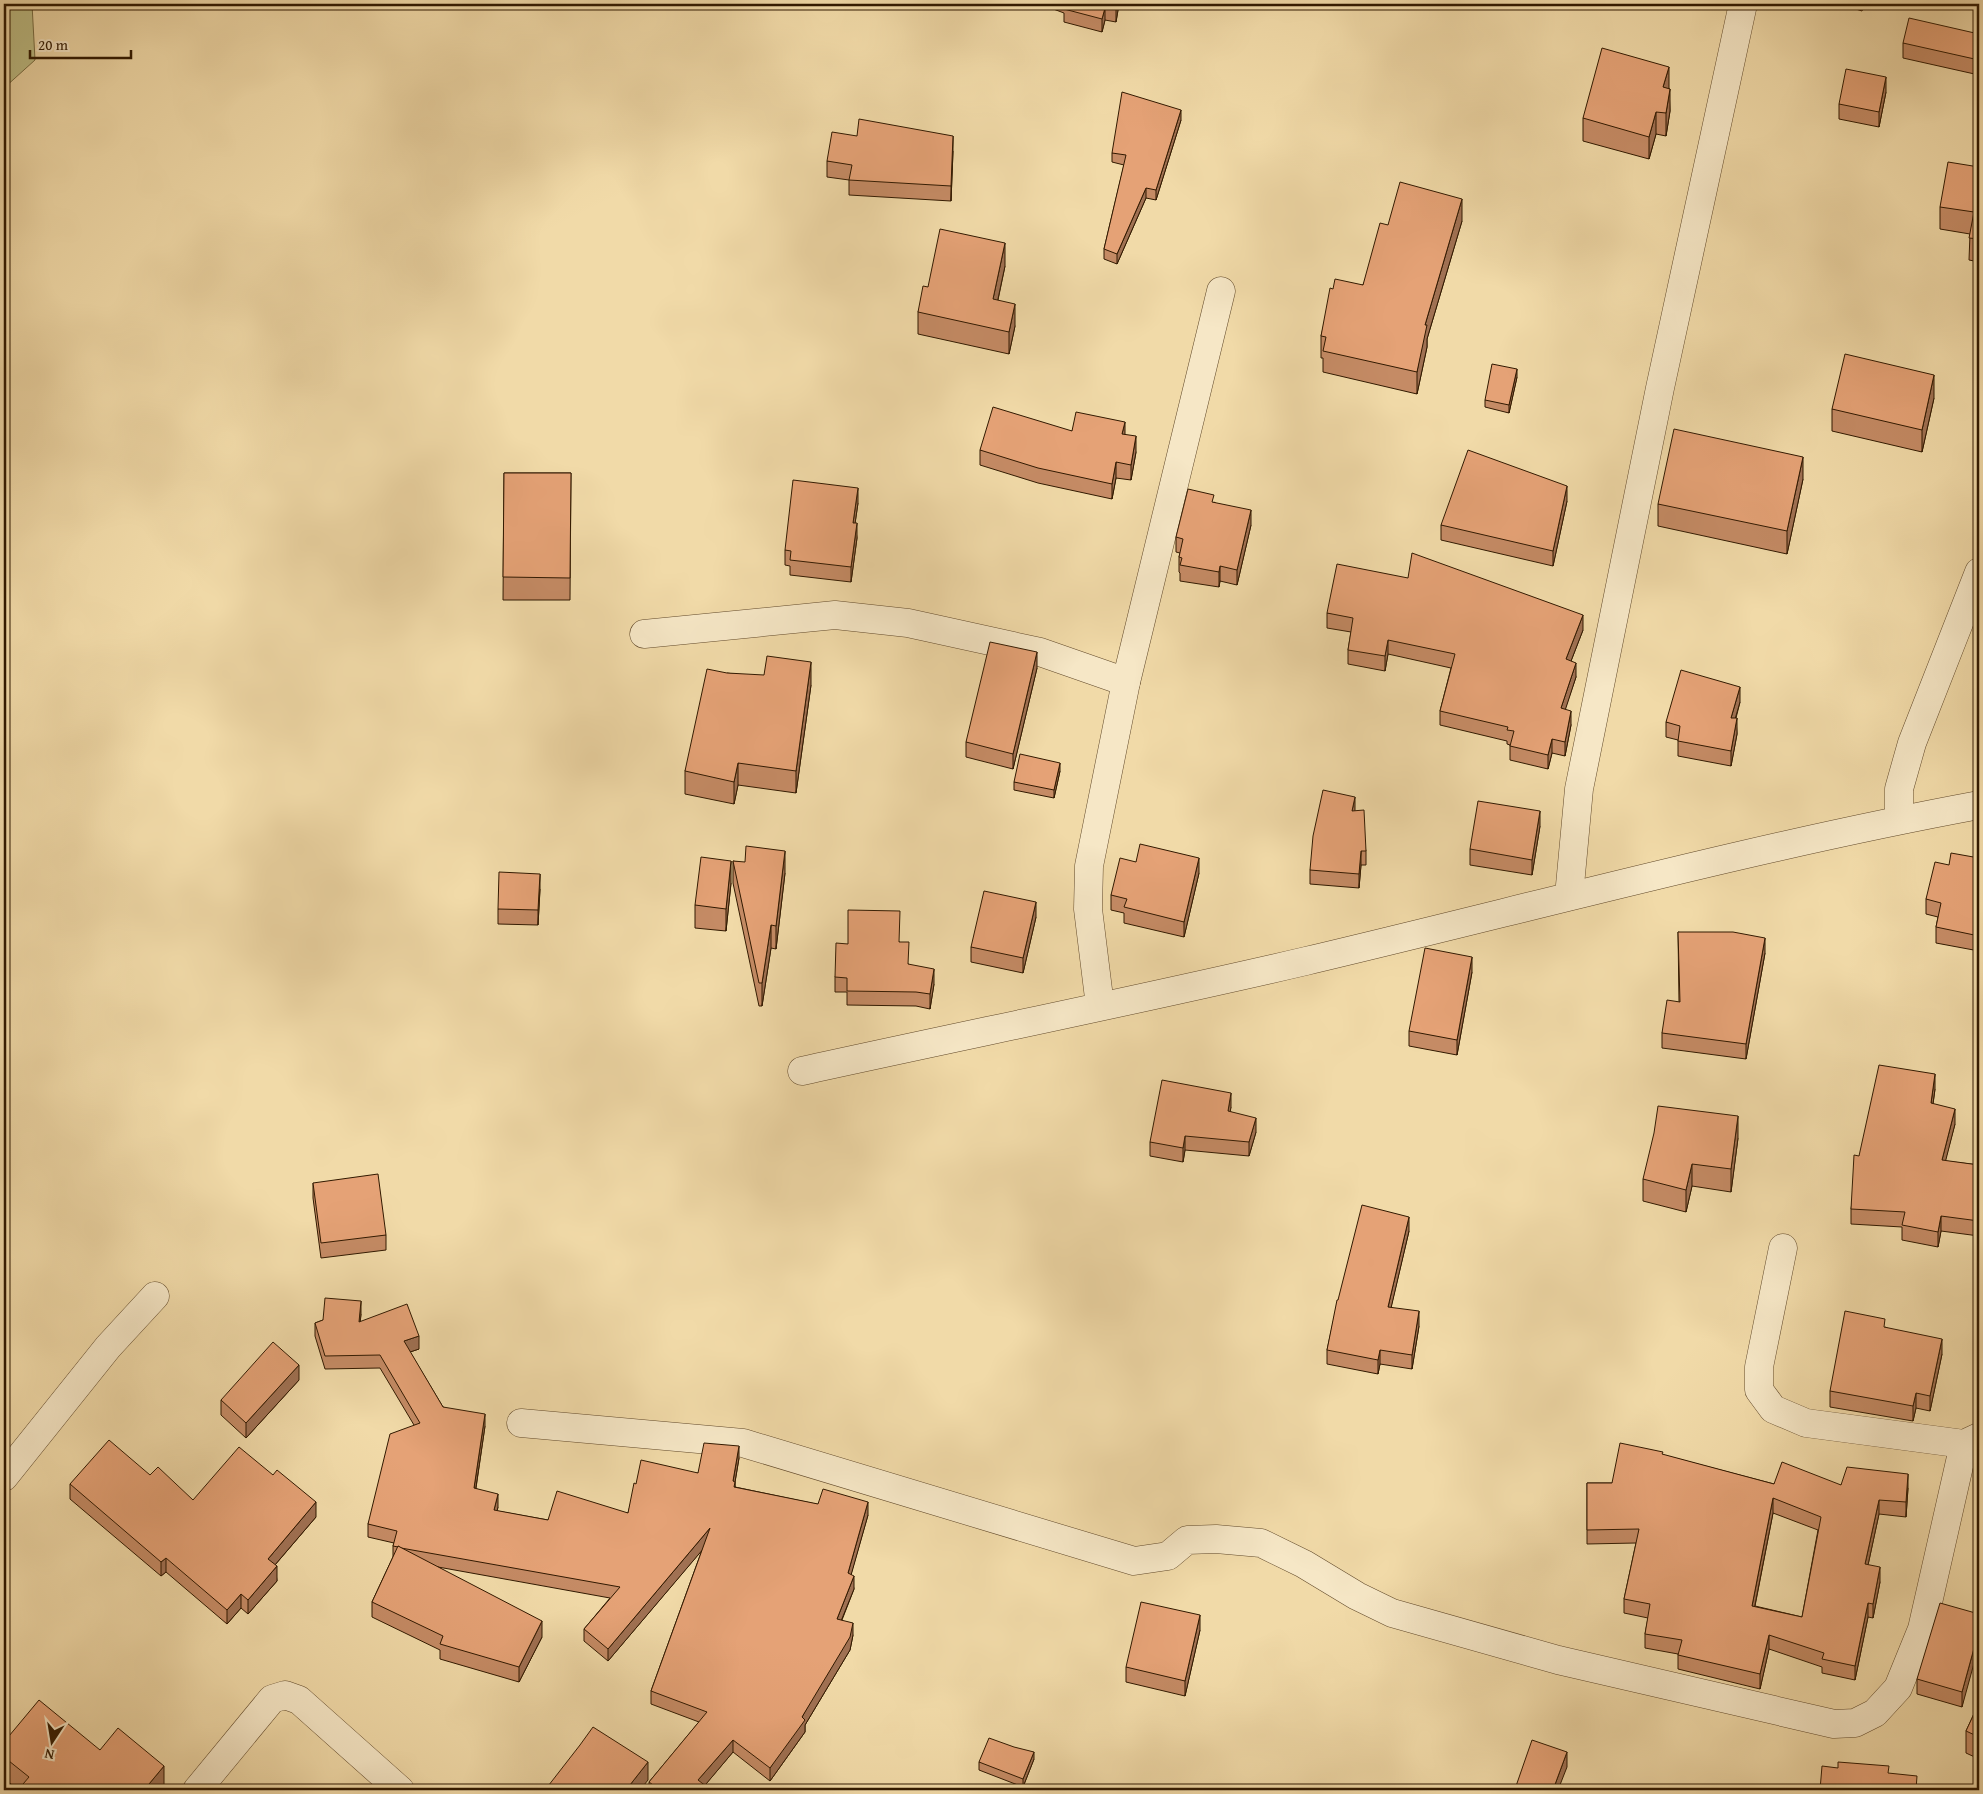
<svg xmlns="http://www.w3.org/2000/svg" width="1983" height="1794" viewBox="0 0 1983 1794" font-family="'Gentium Book Plus',serif">
<style>
.green{fill:#bebe85;stroke:#786c42}
.lines{fill:none;stroke-linecap:round;stroke-linejoin:round}
.minor-casing{stroke:#61492a;stroke-width:29}
.minor{stroke:#f6e7c6;stroke-width:28}
.wall{fill:#c58b65;stroke:#311900;fill-rule:evenodd}
.shaded-wall{fill:#a07153;stroke:#311900}
.building{fill:#e5a276;stroke:#311900;fill-rule:evenodd}
</style>
<rect width="100%" height="100%" fill="#f1daa8"/>
<filter id="stains"><feTurbulence type="fractalNoise" baseFrequency=".004" numOctaves="4"/><feColorMatrix values="0 0 0 0 .2 0 0 0 0 .09 0 0 0 0 .02 0 0 0 .5 -.17"/></filter>
<radialGradient id="worn" r=".72"><stop offset=".6" stop-color="#630" stop-opacity="0"/><stop offset="1" stop-color="#630" stop-opacity=".3"/></radialGradient>
<path class="green" d="M4,4h28l3,56 -31,28z"/>
<g class="lines">
<defs>
<g id="minor">
<path d="M644,634l191,-19 73,8 132,29 86,30"/>
<path d="M1899,820v-31l13,-46 67,-171"/>
<path d="M1569,896l10,-107 81,-401 83,-384"/>
<path d="M1100,1006l-12,-97 1,-43 37,-184 95,-391"/>
<path d="M802,1071c168,-37 337,-71 504,-110 224,-53 447,-114 673,-156"/>
<path d="M1783,1248l-24,119v23l14,19 33,14 158,21 15,-7"/>
<path d="M521,1423l222,20 391,118 34,-5 19,-16 29,-1 45,4 43,21 53,32 35,17 166,47 276,64 21,-1 20,-10 23,-25 24,-59 42,-185"/>
<path d="M4,1477l104,-130 47,-51"/>
<path d="M197,1790l75,-91 13,-4 14,5 101,90"/>
</g>
</defs>
<use href="#minor" class="minor-casing"/>
<use href="#minor" class="minor"/>
</g>
<g class="wall">
<path d="M1040,4h79l-3,18 -11,-2 -3,12 -38,-10v-9z"/>
<path d="M1840,4h25l-3,7z"/>
<path d="M1979,34v41l-76,-17v-15z"/>
<path d="M1669,88l1,23 -4,25 -10,-2 -7,25 -66,-18v-23z"/>
<path d="M1886,92l-7,35 -40,-8v-15z"/>
<path d="M1181,120l-25,80 -10,-2 -29,66 -13,-5v-10l20,-84 -12,-3v-9z"/>
<path d="M953,151l-2,50 -102,-6v-15l-22,-3v-16z"/>
<path d="M1979,167v95l-10,-2 1,-26 -30,-5v-22z"/>
<path d="M1462,221l-35,118v8l-10,47 -94,-22v-14h-2v-22l12,-47 30,-4 25,-60z"/>
<path d="M1005,266l-7,34 17,26 -6,28 -91,-20v-22l10,-25z"/>
<path d="M1517,377l-8,36 -24,-6v-7z"/>
<path d="M1934,398l-12,54 -90,-21v-22z"/>
<path d="M1072,431l53,4 11,17 -5,28 -15,-2 -4,21 -74,-16 -58,-18v-15z"/>
<path d="M504,473h67l-1,127h-67z"/>
<path d="M1803,479l-16,75 -129,-28v-22z"/>
<path d="M1567,501l-14,65 -112,-26v-15z"/>
<path d="M1214,502l37,23 -14,60 -17,-4 -1,6 -39,-6v-8l-1,-1v-15l1,-4 -4,-1v-15z"/>
<path d="M858,503l-3,20 2,15 -6,44 -61,-7v-9l-5,-1v-15z"/>
<path d="M1327,613l256,17 -12,31 5,16 -11,32 6,16 -6,31 -13,-3 -4,16 -38,-9v-15l-3,-1v-3l-67,-16v-14l11,-43 -63,-14 -3,17 -37,-7v-14l3,-18 -24,-4z"/>
<path d="M1037,668l-24,101 -47,-12v-15z"/>
<path d="M727,673l84,12 -15,108 -58,-8 -4,19 -49,-10v-23z"/>
<path d="M1740,702l-4,16 1,16 -6,32 -53,-10v-16l-12,-3v-15z"/>
<path d="M1060,771l-6,27 -40,-8v-8z"/>
<path d="M1355,811l11,40v14h-5l-2,23 -49,-4v-14z"/>
<path d="M1540,826l-8,49 -62,-10v-16z"/>
<path d="M1979,858v93l-43,-8v-16l2,-10 -12,-3v-15l23,-34z"/>
<path d="M733,861l52,12 -9,76 -5,-1 -9,58h-3l-26,-123z"/>
<path d="M1136,862l63,11 -15,64 -60,-14v-10l-13,-3v-15z"/>
<path d="M731,883l-5,48 -31,-3v-23z"/>
<path d="M540,889l-2,36 -40,-1v-15z"/>
<path d="M1036,917l-13,56 -52,-11v-15z"/>
<path d="M1678,932l87,21 -19,106 -84,-11v-15l17,-31z"/>
<path d="M900,942l8,22 26,20 -4,25 -14,-3 -69,-1v-13h-12v-15l13,-33z"/>
<path d="M1472,972l-15,83 -48,-9v-15z"/>
<path d="M1935,1089l-2,15 22,20 -10,37 34,4v71l-38,-5 -3,16 -36,-7v-13l-51,-3v-15l8,-53z"/>
<path d="M1231,1107l-1,4 26,21 -7,24 -64,-6 -2,12 -33,-6v-14z"/>
<path d="M1738,1138l-7,54 -39,-6 -6,26 -43,-11v-22z"/>
<path d="M313,1183l73,52v15l-65,8 -8,-60z"/>
<path d="M1409,1231l-18,76 28,19 -7,43 -32,-5 -2,10 -51,-10v-14l11,-50z"/>
<path d="M361,1314l-1,8 59,27 -9,3 33,55 42,19 -9,62 22,19 -1,4 51,9 80,-7 8,-29 62,-11 41,-15 -4,24v5l133,28 -17,59 3,15 -12,31 11,15 -3,15 -45,75v7l-35,49 -37,-29 -28,33 6,5h-62v-8l50,-60 -48,-18v-13l51,-141 -94,111 -24,-20v-12l26,-31 -172,-31 104,70 -23,45 -79,-23v-9l-68,-33v-15l21,-45v-11l1,-3 -26,-6v-13l46,-99 -34,-57 -55,1 -10,-33v-13l8,-3z"/>
<path d="M1885,1327l57,27 -12,57 -14,-3 -3,13 -83,-14v-16z"/>
<path d="M299,1380l-53,58 -25,-23v-15z"/>
<path d="M1663,1455l111,29 67,1 67,3 -2,29 -27,-3 -11,51 12,17 -7,36 -5,-1 -13,63 -33,-7v-6l-53,-18 -9,40 -82,-20v-15l-33,-6v-14l3,-16 -24,-5v-14l12,-56 -49,1v-61h25zM1773,1513l45,17 -16,87 -47,-11z"/>
<path d="M150,1475l43,25 123,17 -41,48 2,16 -29,33 -7,-6 -14,16 -61,-52 -5,4 -91,-77v-15z"/>
<path d="M1979,1614l-17,93 -45,-13v-15z"/>
<path d="M1200,1630l-15,66 -59,-14v-15z"/>
<path d="M1979,1703v56l-13,-6v-22z"/>
<path d="M4,1742l96,8 64,37 -2,3h-144l-14,-12z"/>
<path d="M1034,1759l-11,28 -44,-17v-8z"/>
</g>
<g class="shaded-wall">
<path d="M1117,4h2l-3,18v-13z"/>
<path d="M1105,8v12l-3,12v-13z"/>
<path d="M1669,67v23l-6,-3z"/>
<path d="M1886,77v15l-7,35v-15z"/>
<path d="M1670,89v22l-4,25v-23z"/>
<path d="M1181,110v10l-25,80v-10z"/>
<path d="M1656,112v22l-7,25v-22z"/>
<path d="M953,136v15l-2,50v-15z"/>
<path d="M1146,188v10l-29,66v-10z"/>
<path d="M1462,199v22l-35,118v8l-10,47v-22l8,-47z"/>
<path d="M1005,243v23l-12,56v-23z"/>
<path d="M1015,304v22l-6,28v-22z"/>
<path d="M1517,369v8l-8,36v-8z"/>
<path d="M1934,375v23l-12,54v-22z"/>
<path d="M1125,422v15l-3,-3z"/>
<path d="M1136,436v16l-5,28v-15z"/>
<path d="M1803,457v22l-16,75v-23z"/>
<path d="M1116,462v16l-4,21v-15z"/>
<path d="M1567,486v15l-14,65v-15z"/>
<path d="M858,488v15l-5,35v-15z"/>
<path d="M1251,510v15l-14,60v-15z"/>
<path d="M857,523v15l-6,44v-15z"/>
<path d="M1220,566v15l-1,6v-15z"/>
<path d="M1583,615v15l-17,44v-15z"/>
<path d="M1388,640v14l-3,17v-15z"/>
<path d="M1037,652v16l-24,101v-15z"/>
<path d="M811,662v23l-15,108v-22z"/>
<path d="M1576,663v14l-15,46v-15z"/>
<path d="M1740,687v15l-9,31v-15z"/>
<path d="M1571,711v14l-6,31v-14z"/>
<path d="M1737,718v16l-6,32v-15z"/>
<path d="M1552,739v14l-4,16v-14z"/>
<path d="M738,763v22l-4,19v-22z"/>
<path d="M1060,763v8l-6,27v-8z"/>
<path d="M1355,797v14l-3,14v-14z"/>
<path d="M1540,811v15l-8,49v-15z"/>
<path d="M785,851v22l-9,76v-23z"/>
<path d="M1361,851v14l-2,23v-14z"/>
<path d="M1199,858v15l-15,64v-15z"/>
<path d="M731,861v22l-5,48v-22z"/>
<path d="M540,874v15l-2,36v-15z"/>
<path d="M1036,902v15l-13,56v-15z"/>
<path d="M771,925v23l-9,58v-23z"/>
<path d="M1765,938v15l-19,106v-15z"/>
<path d="M1472,957v15l-15,83v-15z"/>
<path d="M934,969v15l-4,25v-15z"/>
<path d="M1935,1074v15l-4,29v-15z"/>
<path d="M1231,1093v14l-3,18v-14z"/>
<path d="M1955,1109v15l-13,51v-15z"/>
<path d="M1738,1116v22l-7,54v-23z"/>
<path d="M1256,1118v14l-7,24v-14z"/>
<path d="M1185,1136v14l-2,12v-14z"/>
<path d="M1692,1164v22l-6,26v-22z"/>
<path d="M1941,1216v15l-3,16v-15z"/>
<path d="M1409,1217v14l-21,90v-14z"/>
<path d="M361,1301v13l-2,21v-13z"/>
<path d="M1419,1311v15l-7,43v-14z"/>
<path d="M419,1336v13l-15,5v-13z"/>
<path d="M1942,1339v15l-12,57v-15z"/>
<path d="M1380,1350v14l-2,10v-14z"/>
<path d="M299,1365v15l-53,58v-15z"/>
<path d="M1916,1393v15l-3,13v-15z"/>
<path d="M485,1414v12l-11,74v-12z"/>
<path d="M739,1446v12l-4,24v12l-2,-13z"/>
<path d="M1908,1474v14l-2,29v-15z"/>
<path d="M498,1494v13l-4,16v-13z"/>
<path d="M1773,1498v15l-21,107v-14z"/>
<path d="M1879,1500v14l-14,65v-15z"/>
<path d="M316,1502v15l-48,56v-14z"/>
<path d="M868,1502v13l-20,71v-13z"/>
<path d="M710,1528v13l-102,120v-12z"/>
<path d="M166,1558v14l-5,4v-14z"/>
<path d="M277,1566v15l-29,33v-14z"/>
<path d="M1880,1567v15l-7,36v-14z"/>
<path d="M854,1576v13l-17,42v-12z"/>
<path d="M241,1594v14l-14,16v-14z"/>
<path d="M1868,1603v14l-13,63v-14z"/>
<path d="M1200,1615v15l-15,66v-15z"/>
<path d="M542,1621v16l-23,45v-15z"/>
<path d="M853,1623v12l-3,15 -45,75v7l-35,49v-13l32,-51z"/>
<path d="M1979,1630v15l-17,62v-15z"/>
<path d="M1769,1635v14l-9,40v-15z"/>
<path d="M733,1740v12l-32,38 -3,-10z"/>
<path d="M1034,1752v7l-11,28v-8z"/>
<path d="M1567,1752v15l-9,23h-5z"/>
<path d="M648,1762v18l-8,10h-14z"/>
<path d="M164,1766v21l-2,3h-18z"/>
</g>
<g class="building">
<path d="M1066,4h51l-1,5 -11,-1 -3,11 -38,-10z"/>
<path d="M1909,18l70,16v26l-76,-17z"/>
<path d="M1602,48l67,19 -6,20 7,2 -4,24 -10,-1 -7,25 -66,-19z"/>
<path d="M1846,69l40,8 -7,35 -40,-8z"/>
<path d="M1122,92l59,18 -25,80 -10,-2 -29,66 -13,-5 22,-94 -14,-2z"/>
<path d="M859,119l94,17 -2,50 -102,-6 3,-15 -25,-4 5,-29 25,4z"/>
<path d="M1948,162l31,5v72l-10,-1 5,-26 -34,-5z"/>
<path d="M1400,182l62,17 -37,126h2l-10,47 -94,-21 3,-14 -5,-1 9,-48 3,1 2,-10 28,6 17,-62 8,2z"/>
<path d="M940,229l65,14 -12,56 22,5 -6,28 -91,-20 5,-26 5,1z"/>
<path d="M1845,354l89,21 -12,55 -90,-21z"/>
<path d="M1492,364l25,5 -8,36 -24,-5z"/>
<path d="M993,407l79,24 4,-19 49,10 -3,12 14,2 -5,29 -15,-3 -4,22 -74,-16 -58,-18z"/>
<path d="M1674,429l129,28 -16,74 -129,-27z"/>
<path d="M1468,450l99,36 -14,65 -112,-26z"/>
<path d="M504,473h67l-1,105 -67,-1z"/>
<path d="M793,480l65,8 -5,35h4l-6,44 -61,-7 1,-9 -6,-1z"/>
<path d="M1188,489l26,6 -2,7 39,8 -14,60 -17,-4 -1,6 -39,-7 2,-7 -3,-1 4,-18 -7,-2z"/>
<path d="M1412,553l171,62 -17,44 10,4 -15,45 10,3 -6,31 -13,-3 -4,16 -38,-9 4,-15 -7,-1 1,-3 -68,-16 15,-57 -67,-14 -3,16 -37,-6 5,-32 -26,-5 10,-49 71,14z"/>
<path d="M990,642l47,10 -24,102 -47,-12z"/>
<path d="M767,656l44,6 -15,109 -58,-8 -4,19 -49,-11 22,-102 20,4 37,2z"/>
<path d="M1681,670l59,17 -9,31h6l-6,33 -53,-10 2,-15 -14,-4z"/>
<path d="M1020,754l40,9 -6,27 -40,-8z"/>
<path d="M1323,790l32,7 -3,14 12,-1 2,41h-5l-2,23 -49,-4 3,-34z"/>
<path d="M1478,801l62,10 -8,49 -62,-11z"/>
<path d="M1140,844l59,14 -15,64 -60,-15 3,-8 -16,-4 9,-37 16,4z"/>
<path d="M746,846l39,5 -9,75 -5,-1 -9,58h-3l-26,-122 12,1z"/>
<path d="M1951,853l28,5v78l-43,-9 5,-24 -15,-4 9,-37 14,3z"/>
<path d="M701,857l30,4 -5,48 -31,-4z"/>
<path d="M499,872l41,2 -2,36 -40,-1z"/>
<path d="M984,891l52,11 -13,56 -52,-11z"/>
<path d="M848,910l52,1 -1,31h10l-1,22 26,5 -4,25 -14,-2 -69,-1v-13l-12,-1 1,-34 12,1z"/>
<path d="M1678,932h55l32,6 -19,106 -84,-11 5,-33 13,2z"/>
<path d="M1425,948l47,9 -15,83 -48,-9z"/>
<path d="M1879,1065l56,9 -4,29 24,6 -13,51 37,5v56l-38,-5 -3,16 -36,-7 3,-13 -54,-3 3,-54 5,1z"/>
<path d="M1162,1080l69,13 -3,18 28,7 -7,24 -64,-6 -2,12 -33,-6z"/>
<path d="M1658,1106l80,10 -7,53 -39,-5 -6,26 -43,-11 11,-46z"/>
<path d="M378,1174l8,61 -65,8 -8,-60z"/>
<path d="M1362,1205l47,12 -21,90 31,4 -7,44 -32,-5 -2,10 -51,-10 10,-50h1z"/>
<path d="M325,1298l36,3 -2,21 48,-18 12,32 -15,5 39,66 42,7 -11,74 24,6 -4,16 54,10 9,-29 71,22 6,-30 2,1 5,-24 57,13 6,-30 35,3 -6,35 2,1 -1,5 84,17 5,-15 45,13 -20,71 6,3 -17,43 16,4 -3,14 -48,80 3,3 -35,48 -37,-28 -35,40 13,10h-51l-11,-8 58,-70 -56,-21 59,-163 -102,121 -24,-20 36,-42 -219,-39 -3,-2v1l-5,-1 4,-15 -29,-7 22,-90 30,-11 -40,-68 -55,1 -10,-33 8,-3z"/>
<path d="M1845,1311l40,8 -1,8 58,12 -12,57 -14,-3 -3,13 -83,-15z"/>
<path d="M273,1342l26,23 -53,58 -25,-23z"/>
<path d="M109,1440l41,35 8,-8 35,33 46,-53 34,28 4,-5 39,32 -48,57 9,7 -29,34 -7,-6 -14,16 -61,-52 -5,4 -91,-78z"/>
<path d="M1620,1443l43,9 -1,2 112,30 8,-22 59,23 6,-18 61,7 -2,28 -27,-2 -14,64 15,3 -7,37 -5,-1 -13,63 -33,-7 2,-6 -55,-18 -9,39 -82,-19 4,-15 -37,-6 5,-30 -26,-5 15,-70 -52,1v-47h25zM1773,1498l48,19 -19,100 -50,-11z"/>
<path d="M398,1546l144,75 -23,46 -79,-23 3,-8 -71,-34z"/>
<path d="M1141,1602l59,13 -15,66 -59,-14z"/>
<path d="M1940,1603l39,11v16l-17,62 -45,-13z"/>
<path d="M39,1700l61,50 18,-22 46,38 -20,24h-29l-2,-1 -1,1h-94l11,-13 -25,-20v-15z"/>
<path d="M1979,1703v34l-13,-6z"/>
<path d="M593,1727l55,35 -22,28h-81l35,-45z"/>
<path d="M989,1738l25,9 20,5 -11,27 -44,-17z"/>
<path d="M1532,1740l35,12 -14,38h-34l-4,-1z"/>
<path d="M1838,1762l51,4 -1,7 29,3 -1,14h-96l2,-24 16,2z"/>
</g>
<rect width="1983" height="1794" fill="none" stroke="#f1daa8" stroke-width="20"/>
<rect x="5" y="5" width="1973" height="1784" fill="none" stroke="#311900" stroke-width="2.5"/>
<rect x="10" y="10" width="1963" height="1774" fill="none" stroke="#311900"/>
<g transform="translate(52 1742) rotate(192)" stroke="#f6e7c6" stroke-width="4" paint-order="stroke">
<path d="M0-4L9 19L0 12L-9 19Z" fill="#311900"/>
<text y="-8" font-size="14" font-weight="bold" text-anchor="middle" fill="#311900">N</text>
</g>
<path d="M30 50v8h101v-8" fill="none" stroke="#311900" stroke-width="2.5"/>
<text x="38" y="50" font-size="15" fill="#311900" stroke="#f6e7c6" stroke-width="4" paint-order="stroke">20 m</text>
<rect width="100%" height="100%" filter="url(#stains)"/>
<rect width="100%" height="100%" fill="url(#worn)"/>
</svg>
